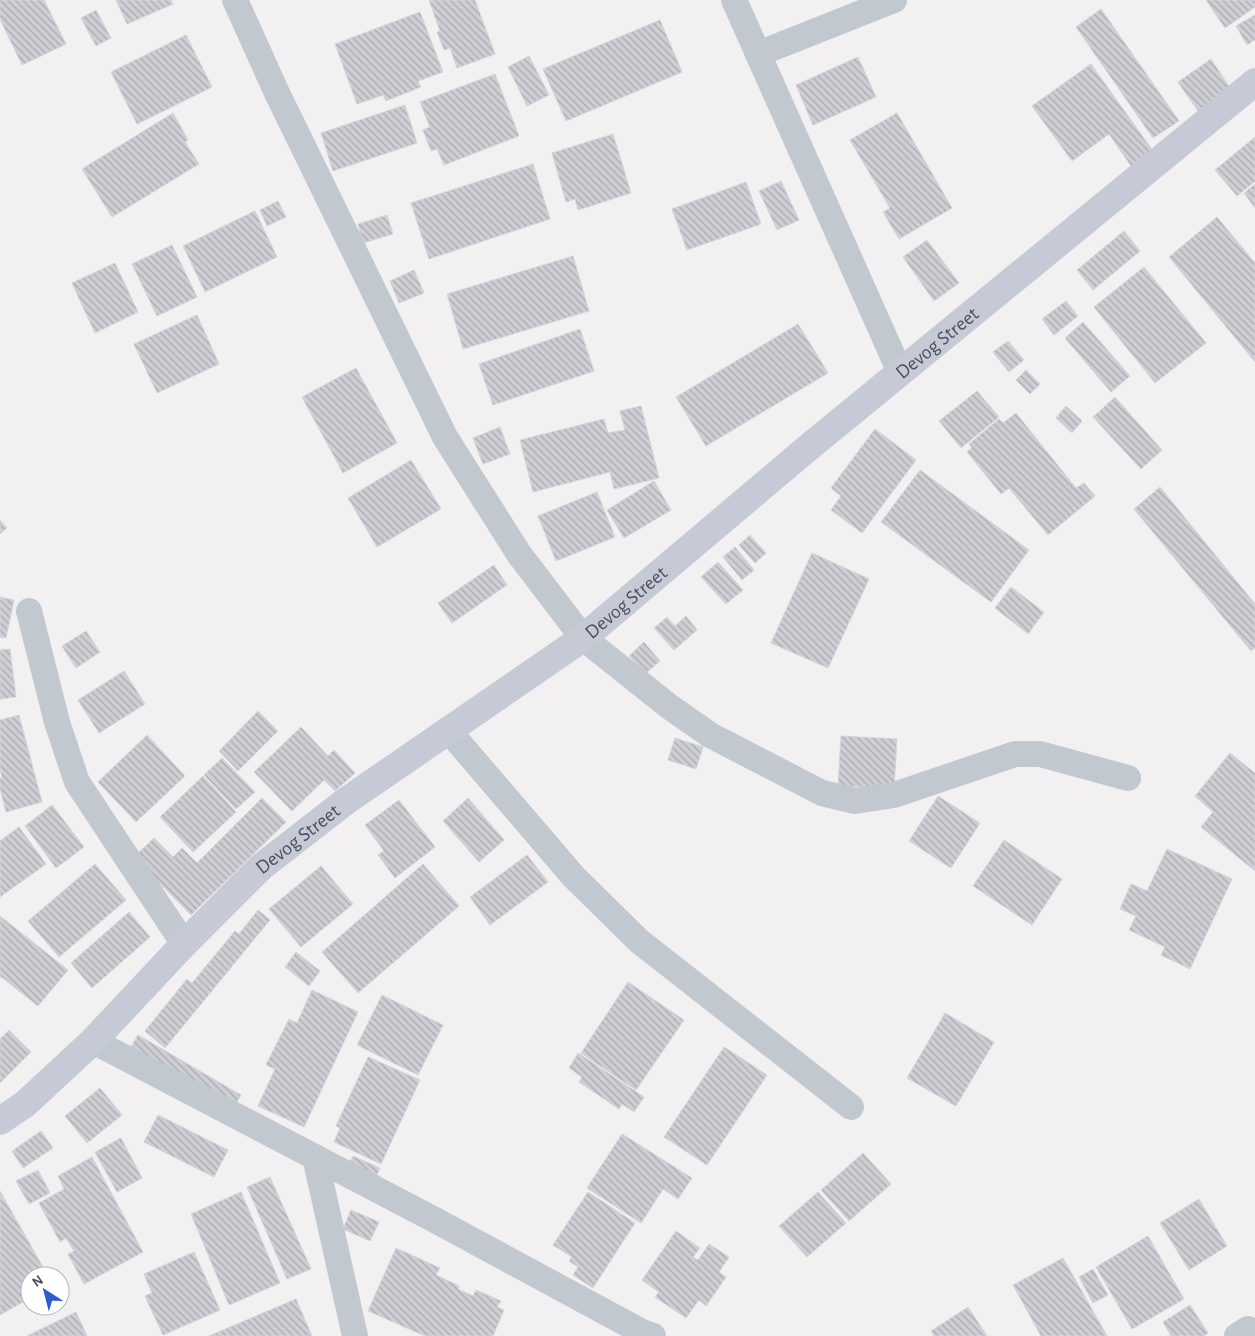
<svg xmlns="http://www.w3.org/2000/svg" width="1255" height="1336" viewBox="0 0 1255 1336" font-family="'Alegreya Sans',sans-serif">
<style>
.building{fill:url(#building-back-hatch);stroke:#d4d5da}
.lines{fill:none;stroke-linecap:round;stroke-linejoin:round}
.street{stroke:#c2c8d0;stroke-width:26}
.secondary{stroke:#c5cad6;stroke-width:28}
.labels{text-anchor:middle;stroke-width:4;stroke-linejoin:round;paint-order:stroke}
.street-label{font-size:20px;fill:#4a505b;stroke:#fff}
</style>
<defs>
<pattern id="building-back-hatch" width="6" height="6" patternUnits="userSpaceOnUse" patternTransform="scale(1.25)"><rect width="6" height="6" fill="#ceced4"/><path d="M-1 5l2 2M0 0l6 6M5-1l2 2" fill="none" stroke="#a9aaaf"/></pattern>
</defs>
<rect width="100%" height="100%" fill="#f2f0f0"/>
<g class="building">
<path d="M0,0h44l22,44 -44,21 -22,-46z"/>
<path d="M116,0h55l2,4 -46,20z"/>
<path d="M429,0h46l20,54 -38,14 -7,-20 -6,2 -7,-18 3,-1z"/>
<path d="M1206,0h49v7l-30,21z"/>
<path d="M1101,9l78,112 -26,17 -77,-111z"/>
<path d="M96,10l15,28 -15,8 -15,-28z"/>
<path d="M420,12l23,60 -25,9 3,6 -35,14 -3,-6 -26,9 -22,-60z"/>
<path d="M1255,15v25l-8,5 -11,-19z"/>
<path d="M660,20l22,52 -116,49 -23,-52z"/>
<path d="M186,35l26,52 -75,37 -26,-52z"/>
<path d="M529,56l20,39 -22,11 -19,-39z"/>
<path d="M858,57l18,40 -63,28 -17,-40z"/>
<path d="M1211,59l19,29 -32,23 -20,-29z"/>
<path d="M1091,64l62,87 -22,15 -22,-32 -37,27 -40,-55z"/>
<path d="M495,74l24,62 -75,29 -7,-16 -6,2 -8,-21 7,-3 -10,-25z"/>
<path d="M405,105l12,38 -84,28 -12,-38z"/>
<path d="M173,113l15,27 -3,2 14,22 -87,53 -30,-48z"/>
<path d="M897,113l55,95 -53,31 -16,-27 7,-4 -40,-68z"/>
<path d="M613,134l18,59 -53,17 -3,-11 -9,3 -14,-49z"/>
<path d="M1255,137v44l-18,15 -22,-26z"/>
<path d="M533,164l17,55 -121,40 -18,-56z"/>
<path d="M781,181l18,39 -22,10 -18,-39z"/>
<path d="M746,182l15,42 -74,26 -15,-41z"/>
<path d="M1255,184v24l-11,-15z"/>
<path d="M278,201l8,16 -19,9 -7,-16z"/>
<path d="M255,211l22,46 -72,35 -22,-46z"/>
<path d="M387,215l6,19 -30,9 -5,-19z"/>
<path d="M1217,217l38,46v99l-86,-105z"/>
<path d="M1124,231l16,20 -47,39 -16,-20z"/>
<path d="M927,240l32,43 -25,18 -31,-44z"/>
<path d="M172,245l25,52 -40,19 -25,-52z"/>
<path d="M573,256l16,55 -126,38 -16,-55z"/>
<path d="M115,263l23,49 -43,21 -23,-50z"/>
<path d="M1144,267l62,76 -51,40 -61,-76z"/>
<path d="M414,270l10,23 -25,10 -9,-22z"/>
<path d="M1066,301l12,15 -24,19 -12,-16z"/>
<path d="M197,315l22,49 -62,29 -23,-49z"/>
<path d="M1083,322l47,54 -19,16 -46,-54z"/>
<path d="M798,324l30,49 -122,73 -30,-49z"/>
<path d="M580,329l14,42 -101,34 -14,-41z"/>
<path d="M1008,341l16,19 -15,12 -16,-20z"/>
<path d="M356,368l41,75 -54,30 -41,-76z"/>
<path d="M1026,370l14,14 -10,10 -14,-14z"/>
<path d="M977,391l22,26 -38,31 -22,-27z"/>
<path d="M1115,397l47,53 -21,19 -48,-52z"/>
<path d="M641,406l18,72 -45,11 -4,-17 -77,20 -13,-52 84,-21 4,14 17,-3 -5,-19z"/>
<path d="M1066,406l16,15 -10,12 -16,-15z"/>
<path d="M1016,413l60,75 8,-5 11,13 -47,39 -39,-47 -8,6 -34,-42 5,-4 -3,-4 30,-25 4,4z"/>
<path d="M500,427l10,27 -27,10 -10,-26z"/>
<path d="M875,429l41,31 -54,73 -31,-23 10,-14 -10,-8z"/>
<path d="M411,460l30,49 -64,38 -29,-49z"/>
<path d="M920,470l109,80 -38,52 -110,-80z"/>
<path d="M654,481l17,29 -47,28 -17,-28z"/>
<path d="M1160,487l95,117v44l-4,3 -117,-142z"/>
<path d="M597,492l18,45 -59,24 -18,-45z"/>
<path d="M0,520l7,8 -7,6z"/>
<path d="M750,535l16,18 -11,10 -16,-18z"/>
<path d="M735,547l19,23 -12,10 -19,-23z"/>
<path d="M812,553l57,26 -41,89 -57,-25z"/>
<path d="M718,562l25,28 -17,14 -25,-27z"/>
<path d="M494,565l13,20 -55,38 -14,-20z"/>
<path d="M1011,587l33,25 -16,22 -33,-26z"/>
<path d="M0,597l14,3 -8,38 -6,-1z"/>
<path d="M686,616l11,14 -23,20 -20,-22 13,-11 8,9z"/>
<path d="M86,631l14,21 -24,16 -14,-22z"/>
<path d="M644,642l16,19 -15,13 -16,-18z"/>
<path d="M10,649l6,48 -16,2v-49z"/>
<path d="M124,671l21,33 -46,29 -21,-33z"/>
<path d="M258,711l20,20 -40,40 -19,-20z"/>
<path d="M19,715l23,87 -36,10 -6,-23v-11h2l-2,-9v-49z"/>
<path d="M301,727l27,29 6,-6 21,23 -20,18 -11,-11 -32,31 -38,-39z"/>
<path d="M147,735l38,41 -49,46 -38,-40z"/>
<path d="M841,736l56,3 -3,49 -56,-2z"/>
<path d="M675,738l28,9 -7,22 -28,-9z"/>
<path d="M1230,753l25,20v98l-54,-44 12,-15 -18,-16z"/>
<path d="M222,758l33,34 -19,17 -32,-34z"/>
<path d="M203,776l33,36 -43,40 -33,-35z"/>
<path d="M938,796l42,27 -29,45 -42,-27z"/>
<path d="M262,798l24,24 -95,93 -57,-58 20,-19 19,19 9,-9 15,15z"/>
<path d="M468,798l36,42 -25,22 -36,-41z"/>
<path d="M399,800l36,47 -40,31 -17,-23 6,-4 -19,-26z"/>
<path d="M52,805l32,42 -28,21 -31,-42z"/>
<path d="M19,827l27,37 -46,33v-56z"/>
<path d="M1004,840l58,39 -30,46 -59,-39z"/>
<path d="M1167,849l65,30 -42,90 -29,-14 4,-8 -36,-17 7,-14 -16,-7 11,-25 16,7z"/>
<path d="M527,855l21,27 -58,43 -20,-28z"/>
<path d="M95,864l31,36 -67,57 -31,-36z"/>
<path d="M423,864l36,42 -101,87 -36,-41z"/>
<path d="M321,866l32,38 -52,43 -32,-38z"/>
<path d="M258,910l12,10 -105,128 -20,-17 42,-52 5,4 43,-52 4,3z"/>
<path d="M129,912l21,25 -58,51 -21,-25z"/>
<path d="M0,916l68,54 -30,36 -38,-30z"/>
<path d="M296,952l24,19 -11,15 -24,-19z"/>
<path d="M628,982l56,38 -48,70 -55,-37z"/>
<path d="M312,990l46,22 -54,115 -46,-21 17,-37 -9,-4 23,-46 8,4z"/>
<path d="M382,995l61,30 -25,50 -61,-30z"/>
<path d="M945,1013l49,29 -38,64 -49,-28z"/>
<path d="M9,1030l22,22 -31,31v-44z"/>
<path d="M138,1035l103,60 -9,15 -103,-60z"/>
<path d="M724,1047l43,28 -60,90 -43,-28z"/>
<path d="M578,1053l66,44 -10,15 -12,-8 -3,5 -40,-27 3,-5 -13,-9z"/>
<path d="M368,1057l52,23 -39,84 -47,-22 6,-14 -4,-2z"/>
<path d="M100,1088l22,27 -35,28 -22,-27z"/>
<path d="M158,1115l70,35 -14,27 -70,-35z"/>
<path d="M41,1131l12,17 -30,20 -11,-17z"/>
<path d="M622,1134l70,44 -14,21 -15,-10 -22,34 -54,-35z"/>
<path d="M121,1138l21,40 -25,14 -22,-40z"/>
<path d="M863,1153l28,31 -42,37 -28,-31z"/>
<path d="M353,1156l27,12 -7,15 -27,-12z"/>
<path d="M92,1157l51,95 -59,32 -16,-30 6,-3 -8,-13 -6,4 -21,-39 25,-14 -6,-13z"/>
<path d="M38,1170l12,23 -21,11 -13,-23z"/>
<path d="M270,1177l41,92 -24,10 -40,-92z"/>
<path d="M0,1191l48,85h-18v22l-30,17z"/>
<path d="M241,1192l39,91 -51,22 -38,-91z"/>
<path d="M588,1192l47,31 -42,65 -20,-13 5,-8 -9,-6 3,-4 -19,-12z"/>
<path d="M818,1192l28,31 -39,34 -28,-31z"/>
<path d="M1199,1199l28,47 -38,24 -29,-47z"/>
<path d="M351,1210l28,12 -9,19 -27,-12z"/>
<path d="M676,1231l24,17 -7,9 5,3 11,-16 20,13 -10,15 7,5 -20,29 -7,-6 -13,18 -31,-21 4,-5 -17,-12z"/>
<path d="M1148,1236l36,63 -52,30 -36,-62z"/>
<path d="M396,1248l44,20 -4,7 23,11 -1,3 15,7 3,-6 25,11 -4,6 7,3 -11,26h-68l-57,-25z"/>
<path d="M194,1252l26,58 -57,25 -18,-39 7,-3 -8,-19z"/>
<path d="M1063,1258l44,78h-66l-28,-51z"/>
<path d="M1093,1269l15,26 -15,8 -14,-26z"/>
<path d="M296,1299l16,37h-103z"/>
<path d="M1190,1305l18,28 -4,3h-33l-8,-14z"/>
<path d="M968,1307l19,29h-53l-3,-5z"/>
<path d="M76,1312l11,24h-60z"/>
</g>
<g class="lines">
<g class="street">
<path d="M235,0l42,93 168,344 74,117 64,84 87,69 40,28 112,58 33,8 39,-6 121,-41h25l88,24"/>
<path d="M734,0l166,372"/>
<path d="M758,54l136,-54"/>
<path d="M29,611l28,111 20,60 107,162"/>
<path d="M448,730l125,146 66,65 212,166"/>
<path d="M93,1041l340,178 209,113 11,4"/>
<path d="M315,1157l40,179"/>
<path d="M1237,1336l11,-7"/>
</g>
<path class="secondary" id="s1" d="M0,1121l25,-17 68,-63 91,-97 77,-77 85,-66 237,-163 226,-191 446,-365"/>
</g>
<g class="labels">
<g class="street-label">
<text dy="7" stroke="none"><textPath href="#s1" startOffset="1221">Devog Street</textPath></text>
<text dy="7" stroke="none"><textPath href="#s1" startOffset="816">Devog Street</textPath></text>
<text dy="7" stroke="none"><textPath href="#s1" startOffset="411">Devog Street</textPath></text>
</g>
</g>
<g transform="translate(45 1291) rotate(324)"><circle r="24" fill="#ffffff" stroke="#b7b9bd"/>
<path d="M0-4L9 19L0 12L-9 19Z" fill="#2f5ccd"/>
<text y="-8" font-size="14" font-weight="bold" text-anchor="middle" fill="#4a505b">N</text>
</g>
</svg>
